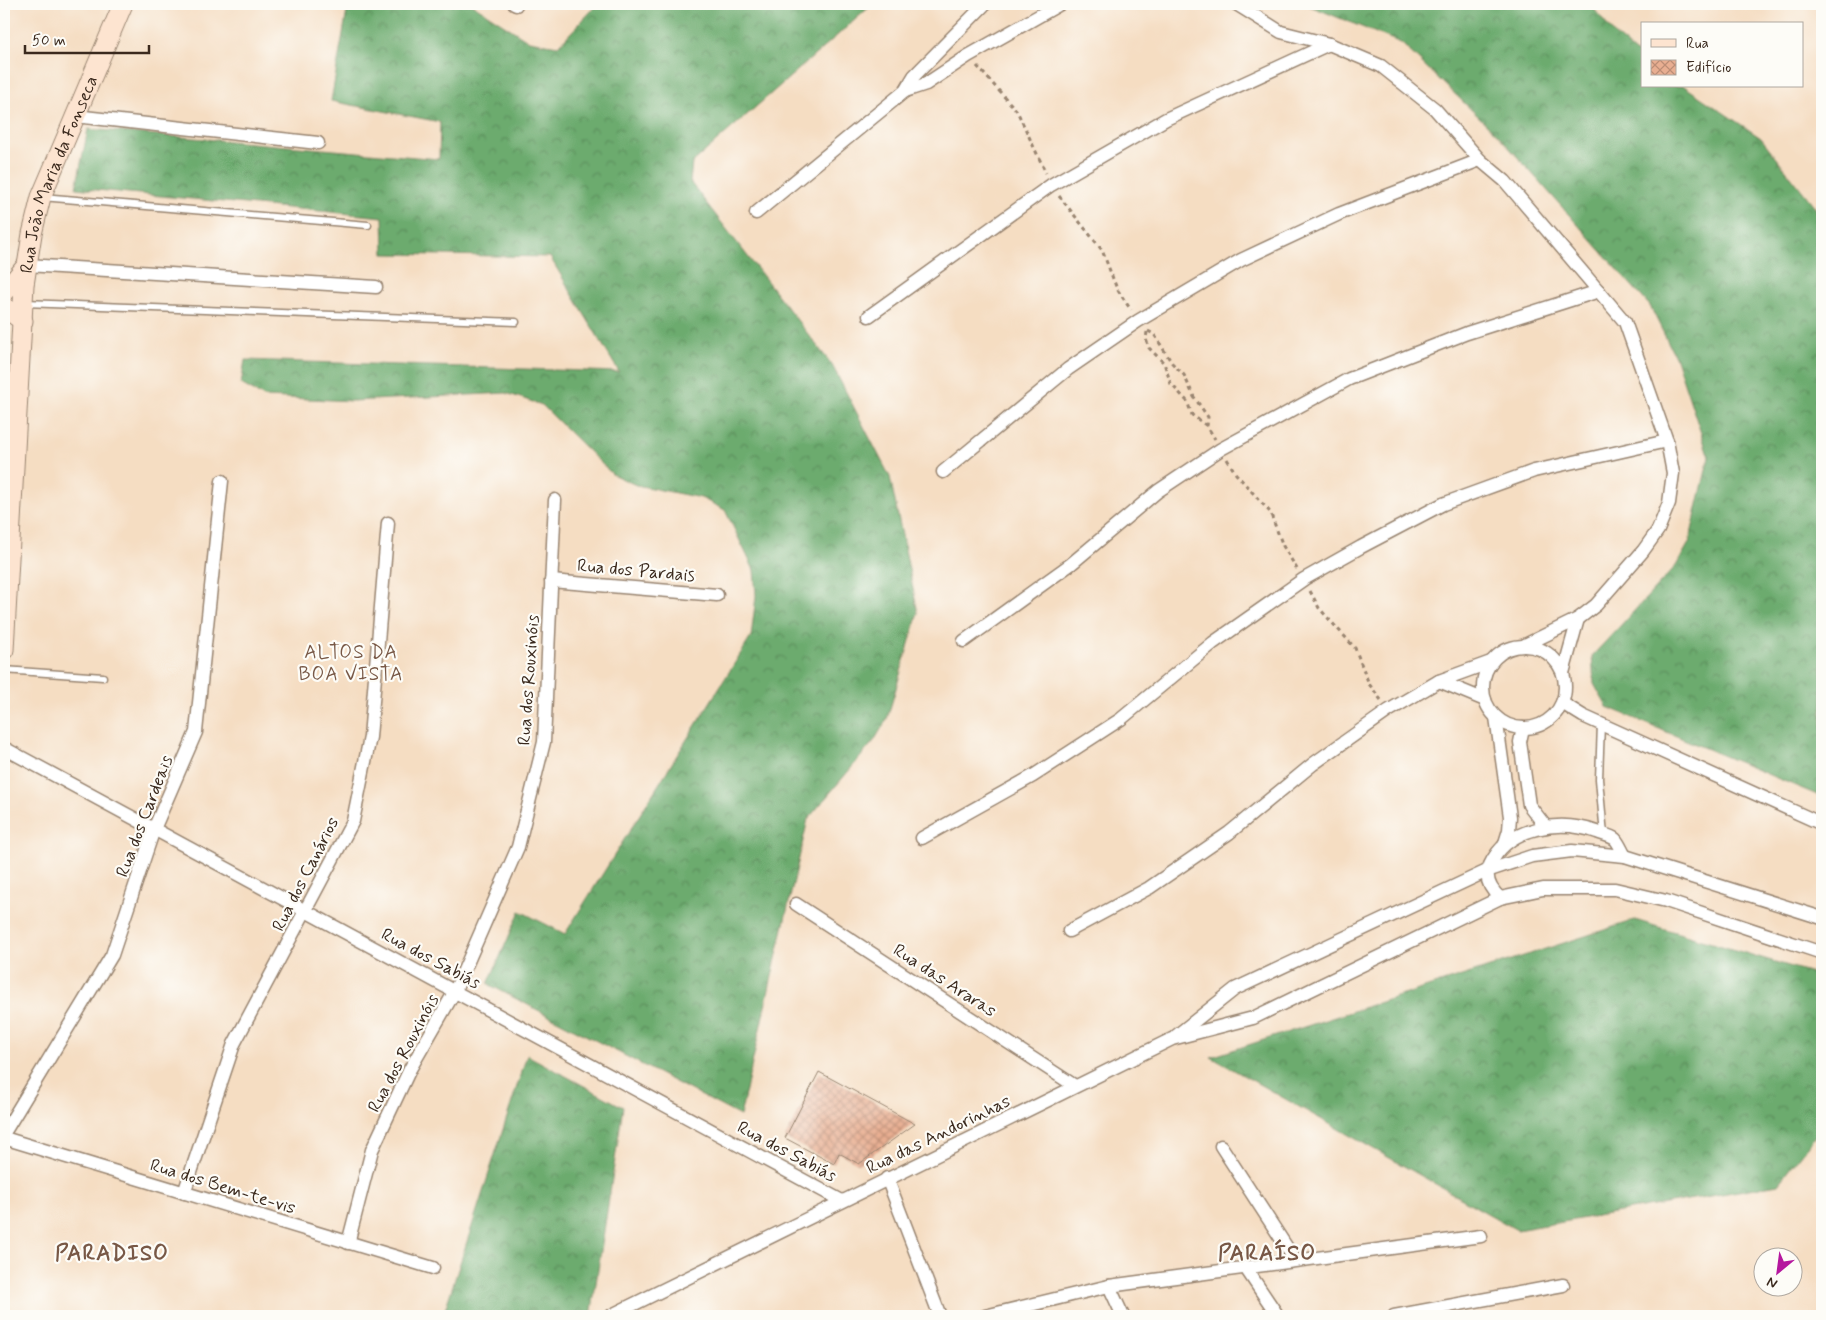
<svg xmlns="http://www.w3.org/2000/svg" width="1826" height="1320" viewBox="0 0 1826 1320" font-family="Mynerve,sans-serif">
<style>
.forest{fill:url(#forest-crowns);stroke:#546a46}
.building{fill:url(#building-cross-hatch)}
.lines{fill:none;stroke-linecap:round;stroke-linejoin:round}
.lane-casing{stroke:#988470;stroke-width:9}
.street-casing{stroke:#988470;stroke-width:15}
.secondary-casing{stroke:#988470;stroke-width:21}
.path{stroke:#988470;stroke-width:3;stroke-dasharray:4 4;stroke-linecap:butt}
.lane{stroke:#fff;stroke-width:6}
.street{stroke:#fff;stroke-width:12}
.secondary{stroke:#fde4d0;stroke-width:19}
.labels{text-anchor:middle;stroke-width:4.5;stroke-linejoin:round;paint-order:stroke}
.street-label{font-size:18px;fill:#3b2a1e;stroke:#fdfcf7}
.neighbourhood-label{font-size:19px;letter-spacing:1px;fill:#785846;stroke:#fdfcf7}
.district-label{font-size:22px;font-weight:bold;letter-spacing:1px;fill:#785846;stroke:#fdfcf7}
</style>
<defs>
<pattern id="forest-crowns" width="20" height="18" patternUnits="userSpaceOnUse" patternTransform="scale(1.25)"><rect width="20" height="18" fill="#6cab6e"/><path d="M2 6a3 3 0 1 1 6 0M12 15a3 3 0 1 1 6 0" fill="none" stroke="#5a8b5a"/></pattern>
<pattern id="building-cross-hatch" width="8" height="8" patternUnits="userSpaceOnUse" patternTransform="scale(1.25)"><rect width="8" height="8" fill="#e8ae91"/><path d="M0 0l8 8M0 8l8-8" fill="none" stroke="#bd8e76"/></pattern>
</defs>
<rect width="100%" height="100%" fill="#fdfcf7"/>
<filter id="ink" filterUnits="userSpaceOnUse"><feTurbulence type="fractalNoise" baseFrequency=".02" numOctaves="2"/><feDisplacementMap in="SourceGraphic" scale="10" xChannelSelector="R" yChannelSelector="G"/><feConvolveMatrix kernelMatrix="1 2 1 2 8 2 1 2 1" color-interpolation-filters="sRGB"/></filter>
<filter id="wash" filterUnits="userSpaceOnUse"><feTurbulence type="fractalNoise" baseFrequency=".0096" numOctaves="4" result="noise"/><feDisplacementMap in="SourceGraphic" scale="20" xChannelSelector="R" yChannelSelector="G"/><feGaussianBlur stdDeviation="1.12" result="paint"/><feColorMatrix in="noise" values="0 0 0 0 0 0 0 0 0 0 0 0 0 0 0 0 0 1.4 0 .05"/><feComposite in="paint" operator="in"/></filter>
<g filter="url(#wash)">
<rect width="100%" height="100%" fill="#f5ddc2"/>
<g class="forest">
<path d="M331,4h141l57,37 29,5 40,-42h275l-181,159 -2,19 142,183 58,112 28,136 -31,106 -13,22 -66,78 -68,297 -252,-132 32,-73 45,23 186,-297 5,-41 -2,-26 -29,-60 -24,-12 -65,-13 -24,-11 -70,-69 -36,-12 -153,8 -89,-4 -23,-13 4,-24 374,12 -69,-115 -166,-3 -1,-37 -307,-29 12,-59 351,30 1,-37 -109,-21 16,-90z"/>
<path d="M1305,4h285l25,31 27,23v28h42l77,52 54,69 7,20v570l-215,-90 -13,-23 -2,-28 84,-90 13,-23 20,-86 -34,-101 -25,-50 -152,-171 -97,-92z"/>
<path d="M1635,920l187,56v155h-3l-41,53 -261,46 -306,-173z"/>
<path d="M527,1055l96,52 -32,209h-148z"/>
</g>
<g id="blocks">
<path class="building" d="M819,1072l96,52 -56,40 -20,-11 -5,11 -49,-26z"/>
</g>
</g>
<g filter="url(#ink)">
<use href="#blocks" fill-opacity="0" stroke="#988470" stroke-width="1"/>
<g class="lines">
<defs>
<g id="lane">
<path d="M42,197l326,28"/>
<path d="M25,303l491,19"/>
<path d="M4,670l99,7"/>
<path d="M1601,724l-2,55 5,56"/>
</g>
<g id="street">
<path d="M514,4l2,1"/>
<path d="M1236,4l45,28 48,12 52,22 54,43 45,51 25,21 120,141 42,119 6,32 -4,30 -11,27 -15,21 -47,54 -18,14"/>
<path d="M905,91l21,-7 42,-28 92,-52"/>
<path d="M75,116l243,27"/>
<path d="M756,213l149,-122 9,-15 71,-72"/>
<path d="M27,265l349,22"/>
<path d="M869,316l182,-131 115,-66 163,-75"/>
<path d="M943,472l125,-103 70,-48 103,-61 98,-46 141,-54"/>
<path d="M551,581l166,14"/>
<path d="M964,641l107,-77 87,-73 63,-42 128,-70 118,-46 132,-42"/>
<path d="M1525,645l53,-26 -15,54"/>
<circle cx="1524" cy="687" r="41"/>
<path d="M1485,700l-46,-19 52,-19"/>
<path d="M1562,703l21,13 239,108"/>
<path d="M1496,717l14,100 -1,13 -4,13"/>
<path d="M1523,728l-3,14 9,63 17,22"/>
<path d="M4,748l838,453"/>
<path d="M922,838l111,-62 88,-57 92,-76 91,-64 57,-32 82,-43 91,-33 133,-30"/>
<path d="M1500,898c-10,-9 -16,-20 -10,-33 18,-39 70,-46 107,-33 5,2 14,4 18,7 4,4 7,12 10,17"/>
<path d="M796,904l279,182"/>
<path d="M1069,931l80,-43 80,-55 84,-69 75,-53 51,-30"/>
<path d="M1176,1036l59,-47 252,-118 45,-15 40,-5 53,5 197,62"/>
<path d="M4,1133l108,-178 42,-126 42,-97 26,-251"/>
<path d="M4,1138l429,130"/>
<path d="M1221,1146l74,114"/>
<path d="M887,1178l53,138"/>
<path d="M184,1193l50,-149 119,-223 17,-84 18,-214"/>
<path d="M348,1243l24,-93 38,-81 45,-78 63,-144 26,-105 11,-242"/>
<path d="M1245,1267l33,49"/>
<path d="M1109,1286l14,30"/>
<path d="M612,1315l560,-276 81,-21 247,-120 43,-9h72l51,12 156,52"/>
<path d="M985,1316l124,-30 372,-50"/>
<path d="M1394,1316l169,-31"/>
</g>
<g id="secondary">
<path d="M4,293l23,-28"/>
<path d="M4,307l19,14"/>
<path id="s1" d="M4,650l20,-365 8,-51 9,-37 82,-193"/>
</g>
</defs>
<use href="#lane" class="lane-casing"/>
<use href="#street" class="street-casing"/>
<use href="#secondary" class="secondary-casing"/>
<g class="path">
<path d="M977,66l40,45 29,62"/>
<path d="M1059,196l43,54 15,39 14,21"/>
<path d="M1148,331l6,3 18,29 12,12 10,22 14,20 -1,9 8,13"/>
<path d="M1147,332l-1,7 3,9 15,15 7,21 16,17 5,14 15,11"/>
<path d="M1227,459l9,15 34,38 13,34 14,23"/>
<path d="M1310,591l9,17 36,40 14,36 12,16"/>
</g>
<use href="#lane" class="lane"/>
<use href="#street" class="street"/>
<use href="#secondary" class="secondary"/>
</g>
</g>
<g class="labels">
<g class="street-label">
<text dy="6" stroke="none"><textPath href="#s1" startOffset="482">Rua João Maria da Fonseca</textPath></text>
<text transform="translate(636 570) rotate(5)" y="6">Rua dos Pardais</text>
<text transform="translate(528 680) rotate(-86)" y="6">Rua dos Rouxinóis</text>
<text transform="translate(144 816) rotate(-69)" y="6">Rua dos Cardeais</text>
<text transform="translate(305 874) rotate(-63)" y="6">Rua dos Canários</text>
<text transform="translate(431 958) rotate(28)" y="6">Rua dos Sabiás</text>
<text transform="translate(945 980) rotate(33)" y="6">Rua das Araras</text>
<text transform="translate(403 1053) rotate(-62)" y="6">Rua dos Rouxinóis</text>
<text transform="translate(938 1134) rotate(-26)" y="6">Rua das Andorinhas</text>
<text transform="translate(787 1151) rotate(28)" y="6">Rua dos Sabiás</text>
<text transform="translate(223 1186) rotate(17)" y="6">Rua dos Bem-te-vis</text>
</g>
<g class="neighbourhood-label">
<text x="351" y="658">ALTOS DA<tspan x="351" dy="22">BOA VISTA</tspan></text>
</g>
<g class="district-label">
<text x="112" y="1260">PARADISO</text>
<text x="1267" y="1260">PARAÍSO</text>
</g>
</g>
<rect width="1826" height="1320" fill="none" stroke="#fdfcf7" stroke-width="20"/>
<rect x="1641" y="22" width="162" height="65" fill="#fdfcf7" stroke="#afa8a0"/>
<rect x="1651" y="39" width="25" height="8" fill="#fde4d0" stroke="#afa8a0"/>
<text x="1686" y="48" font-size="15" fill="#3b2a1e">Rua</text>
<rect x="1651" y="60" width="25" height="15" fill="url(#building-cross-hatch)" stroke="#afa8a0"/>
<text x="1686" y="72" font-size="15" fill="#3b2a1e">Edifício</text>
<g transform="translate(1778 1272) rotate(209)"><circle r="24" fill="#fdfcf7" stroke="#afa8a0"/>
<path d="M0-4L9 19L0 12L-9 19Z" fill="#b5179e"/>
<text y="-8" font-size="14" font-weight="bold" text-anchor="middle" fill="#3b2a1e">N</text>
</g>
<path d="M25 45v8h124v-8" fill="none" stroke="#3b2a1e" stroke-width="2.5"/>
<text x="32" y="45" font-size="15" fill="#3b2a1e" stroke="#fdfcf7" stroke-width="4" paint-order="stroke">50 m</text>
</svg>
